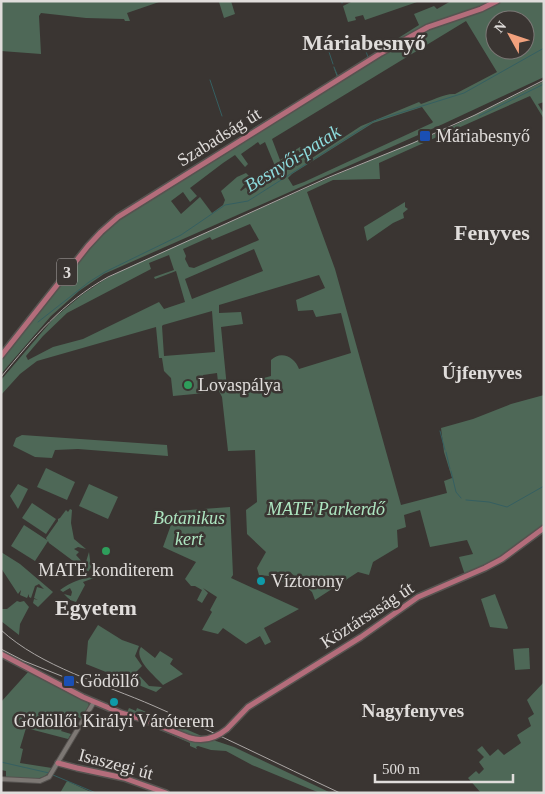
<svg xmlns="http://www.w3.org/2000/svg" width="545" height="794" viewBox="0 0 545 794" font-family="'Times New Roman',serif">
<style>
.green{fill:#4e6857;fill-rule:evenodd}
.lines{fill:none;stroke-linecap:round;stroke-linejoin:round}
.stream{stroke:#355f61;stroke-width:1}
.minor-casing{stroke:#565350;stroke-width:6}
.major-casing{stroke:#565350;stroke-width:8}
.minor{stroke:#7d7874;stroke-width:4}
.major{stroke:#b46d7b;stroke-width:5}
.tram{stroke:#aaa6a4;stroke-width:1}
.rail{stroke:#aaa6a4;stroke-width:1}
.major-bridge-casing{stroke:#565350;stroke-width:8;stroke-linecap:butt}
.major-bridge{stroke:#b46d7b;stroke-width:5}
.transit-dot{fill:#1a4fb4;stroke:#3a3532;stroke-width:2}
.leisure-dot{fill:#2e9e5b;stroke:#3a3532;stroke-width:2}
.culture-dot{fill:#0f9aa8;stroke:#3a3532;stroke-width:2}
.labels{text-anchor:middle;stroke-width:5;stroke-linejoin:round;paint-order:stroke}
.shield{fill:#3a3532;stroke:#aeaba8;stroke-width:1}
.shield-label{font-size:16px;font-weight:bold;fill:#e0dddb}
.poi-label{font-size:18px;fill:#e0dddb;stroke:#3a3532;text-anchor:start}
.street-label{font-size:18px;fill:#e0dddb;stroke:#3a3532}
.park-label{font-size:18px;font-style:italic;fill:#ade5c0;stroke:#3a3532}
.water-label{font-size:19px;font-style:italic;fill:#8ddbdd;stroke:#3a3532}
.neighbourhood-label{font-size:19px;font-weight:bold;fill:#e0dddb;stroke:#3a3532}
.district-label{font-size:22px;font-weight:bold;fill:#e0dddb;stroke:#3a3532}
</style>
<rect width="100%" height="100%" fill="#3a3532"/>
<g class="green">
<path d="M1,1h161l-35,12 3,8h-5l-1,-2 -38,-1 -45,-5 -2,3 2,38 -40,-3z"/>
<path d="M231,1l4,13 -11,4 -5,-16z"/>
<path d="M353,1h67l-55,19 -2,-5 -8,2 1,3 -8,2 -5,-16z"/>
<path d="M451,1h93v76l-101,47 -339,150 -25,17 -28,25 -50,58v-16l94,-118 16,-16 145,-92 -3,-4 84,-51 -4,-11 5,10 81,-51 -5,-11 20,-8 3,3zM495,20h30v30h-30zM466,21l31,51 -42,22c-10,-1 -24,7 -34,10l-2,-2 -58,24 -52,34 -9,-13 -20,13 -8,-21zM422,107l11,15 -1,1 -128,59 -11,4 -5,-8 4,-4 81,-51zM258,142l2,3 5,-3 10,24 -34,25 -1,-1 10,-13 -4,-4 -9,4 -16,14 4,9 -2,5 -11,8 -12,-16 -19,17 -10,-13 12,-9 7,10 7,-6 -7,-8 33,-25 12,-8 10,12 3,-3 -7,-10zM298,150l4,6 -16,15 -3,-8z"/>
<path d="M544,81v21l-6,2 6,10v5l-14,-23 -81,36 2,4 -3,2 -4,-2 -7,1 -58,26 1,16 -47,1 -26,12 28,77 66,236 46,-12 -3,-12 8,-3 -8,-26 -3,-24 32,-9 38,-15 33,-9v132l-42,29 -23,14 -1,-2 -13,7 -6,-18 14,-3 -6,-14 -37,7 -10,-37 -16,5 2,12 -9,3 1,17 -25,15 -4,13 -11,-3 -43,28 -3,-8 -21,-19 -6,10 -16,-7 -10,-1 -2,-7 9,-16 -19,-18 -1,-24 11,-8 -2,-52 -27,1 -6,-54 -3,-6 -2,-18 -14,2 2,18 -32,3 -2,-18 -7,-7 -2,-13h-3l-3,-31 -119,34 -17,13 -19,21v-15l53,-62 29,-24 24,-16 29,-14 195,-87 120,-50zM250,224l9,16 -65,28 -5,-1 -4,-8 1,-3 -3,-7 27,-12 2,3zM254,249l9,22 -71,28 -7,-20zM169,255l5,15 -20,7 1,2 21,-8 9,31 -21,7 -5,-7 -76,37 -30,8 -25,13 -2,-4 17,-20 24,-23 84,-44 -2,-6zM319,275l6,13 -29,12 2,11 15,-1 3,7 25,-4 10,40 -52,16c-4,-12 -18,-19 -28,-9v16l-44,12 -6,-61 22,-3 -2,-12 -22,1v-8zM212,311l3,41 -51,4 -2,-30 1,-1z"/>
<path d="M405,202v5l3,2 -5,4 1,5 -11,5 -26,18 -3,-14z"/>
<path d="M22,435l145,10 1,11 -90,-7 -23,1 -3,8 -17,-1 -22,-11 3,-8z"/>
<path d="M46,468l29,14 -8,18 -30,-13z"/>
<path d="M18,484l10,5 -10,20 -8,-13z"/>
<path d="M89,484l29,13 -10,22 -29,-13z"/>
<path d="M32,503l24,16 -10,15 -24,-16z"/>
<path d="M230,507l3,68 -2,3 68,31 -35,19 7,14 -6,3 -5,-9 -14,8 -23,-16 -5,6 -16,-4 10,-18 -2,-2 7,-13 -14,-9 5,5 -6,10 -5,-3 5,-10 -7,-4h-4l-6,-7 11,-17 -33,-15 13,-36z"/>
<path d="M70,509l2,1 -1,13 3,16 12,10 -8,-2 -4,2 5,3 -3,3 9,10 4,-13 2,15 -3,5 -39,-29 -1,-2 -13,20 -24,-15 13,-21 23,15 -1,-2 12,-17v-2l2,-1 6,-8 2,2z"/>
<path d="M1,552l19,12 33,28 -15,15 -5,-4 1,-4 4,1 -4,-2 3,-11 7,2 -5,-5 -4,2 -4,12 -2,-1v-3l-2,4 -7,-3 1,-5 -3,4 -17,-26z"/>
<path d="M94,577v1l-11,4 2,3 -9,17 -6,-2 -6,-6 7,2 1,-4 -2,-4 -7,4 -3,-2c11,-8 21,-12 34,-13z"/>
<path d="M495,594l13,34 -1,1 -17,-2 -9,-28z"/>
<path d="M17,601l3,1 4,-1 5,6 -9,17 -1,11 -18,-14v-12h6z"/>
<path d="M98,625l24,15 17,6 -4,10 7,10 -6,6 13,14 13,1 -6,5 -70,-28 2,-23z"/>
<path d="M141,647l14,11 5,-7 13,8 -3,5 13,10 -20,11c-8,-9 -30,-26 -22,-38z"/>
<path d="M529,648l1,21 -15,1 -2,-21z"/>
<path d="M29,671l58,30 2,4 -8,14 -9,-6 -11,18 10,3 -3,5 -42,-11 -6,20 3,1 -3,14 32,5c-8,17 -31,10 -46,9v-6l-5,-1v-68z"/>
<path d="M544,682v111h-63l-13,-15 8,-7 3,3 5,-5 -5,-7 5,-5 -7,-7 5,-4 8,10 8,-7 6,6 17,-12 -4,-8 14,-9 -3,-8 6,-4 -7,-14z"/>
<path d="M129,708l7,3 1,-3 67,29 30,10 97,46h-11l-10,-4 -58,-24 -26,-14 -15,-1 -13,-4 -2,1 1,2 -7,-3v-3l-44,-19 -21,-7z"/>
<path d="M67,781l26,12h-33z"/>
</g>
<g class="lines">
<g class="stream">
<path d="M342,1v2"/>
<path d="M360,35l8,22"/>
<path d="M327,46l6,18"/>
<path d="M334,67l4,10"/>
<path d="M210,80l12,36"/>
<path d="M479,116l65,-32"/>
<path d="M38,322l51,-40 16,-10 76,-37 44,-30 23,-4 126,-80 90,-28 80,-45"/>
<path d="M440,431l5,19"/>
<path d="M446,452l4,17"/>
<path d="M451,471l5,21 5,6"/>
<path d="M466,500l23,2 18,5 37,-21"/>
<path d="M1,762l48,11"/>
<path d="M53,775l43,18"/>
</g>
<defs>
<path id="minor" d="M1,779l39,2 9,-4 45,-75"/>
<g id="major">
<path d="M1,356l87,-110 13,-14 17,-15 263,-164 47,-26 53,-18 16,-8"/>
<path d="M1,654l82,43 38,16 21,6 48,19"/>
<path d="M227,729l21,-22 113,-70 57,-40 67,-29 17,-9 42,-31"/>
<path d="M58,763l19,5 47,10 42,15"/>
</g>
</defs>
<use href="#minor" class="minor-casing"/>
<use href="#major" class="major-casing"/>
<use href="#minor" class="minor"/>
<use href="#major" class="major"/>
<path class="tram" d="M1,649l23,12 55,22"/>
<g class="rail">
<path d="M1,377c33,-40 61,-74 107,-100l219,-99 86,-35 62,-28 69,-35"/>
<path d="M1,630c40,37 103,54 153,76 62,27 124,58 186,87"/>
</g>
<defs>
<path id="major-bridge" d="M190,738c14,4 26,0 37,-9"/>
</defs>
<use href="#major-bridge" class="major-bridge-casing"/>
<use href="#major-bridge" class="major-bridge"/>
</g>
<g class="transit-dot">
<rect x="419" y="130" width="12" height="12" rx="2.5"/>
<rect x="63" y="675" width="12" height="12" rx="2.5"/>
</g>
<g class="leisure-dot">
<circle cx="188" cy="385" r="5"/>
<circle cx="106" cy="551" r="5"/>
</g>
<g class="culture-dot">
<circle cx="261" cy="581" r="5"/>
<circle cx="114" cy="702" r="5"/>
</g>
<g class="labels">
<rect class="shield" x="57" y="258.5" width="20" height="27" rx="4"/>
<g class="shield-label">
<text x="67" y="278">3</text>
</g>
<g class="poi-label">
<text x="436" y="142">Máriabesnyő</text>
<text x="198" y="391">Lovaspálya</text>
<text x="106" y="576" text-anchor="middle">MATE konditerem</text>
<text x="271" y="587">Víztorony</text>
<text x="80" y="687">Gödöllő</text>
<text x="114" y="727" text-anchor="middle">Gödöllői Királyi Váróterem</text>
</g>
<g class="street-label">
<text transform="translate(219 137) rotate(-32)" y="6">Szabadság út</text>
<text transform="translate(367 615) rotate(-33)" y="6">Köztársaság út</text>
<text transform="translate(116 764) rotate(15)" y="6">Isaszegi út</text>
</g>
<g class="park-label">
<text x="326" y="515">MATE Parkerdő</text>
<text x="189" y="524">Botanikus<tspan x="189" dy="21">kert</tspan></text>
</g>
<g class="water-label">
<text transform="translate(292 158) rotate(-32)" y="7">Besnyői-patak</text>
</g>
<g class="neighbourhood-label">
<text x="482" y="379">Újfenyves</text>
<text x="413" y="717">Nagyfenyves</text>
</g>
<g class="district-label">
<text x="364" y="50">Máriabesnyő</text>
<text x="492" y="240">Fenyves</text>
<text x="96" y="615">Egyetem</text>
</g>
</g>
<rect width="545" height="794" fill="none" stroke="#e0dddb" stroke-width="5"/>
<g transform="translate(510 35) rotate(310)"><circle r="24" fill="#3a3532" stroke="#7c7876"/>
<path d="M0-4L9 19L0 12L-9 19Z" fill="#f1a17d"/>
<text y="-8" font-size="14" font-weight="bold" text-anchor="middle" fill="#e0dddb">N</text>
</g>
<path d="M375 774v8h138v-8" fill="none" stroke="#e0dddb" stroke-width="2.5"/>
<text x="382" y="774" font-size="15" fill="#e0dddb" stroke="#3a3532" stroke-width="4" paint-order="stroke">500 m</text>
</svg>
